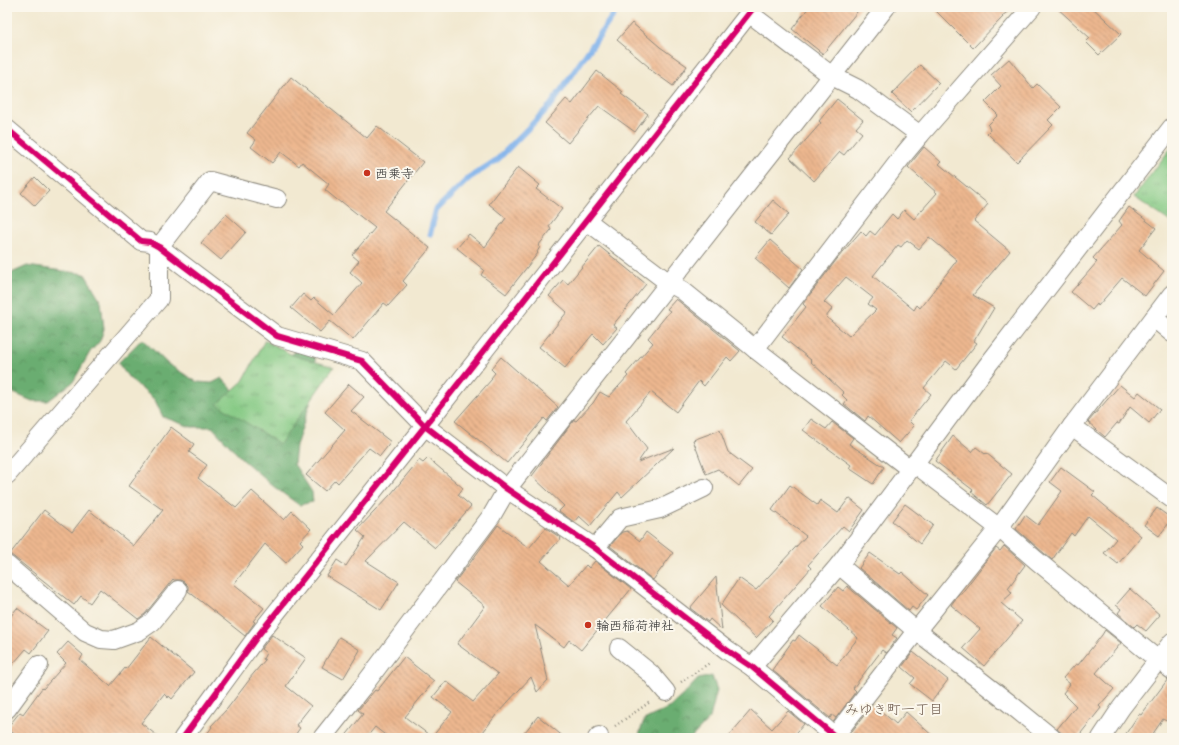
<svg xmlns="http://www.w3.org/2000/svg" width="1179" height="745" viewBox="0 0 1179 745" font-family="Mynerve,'Klee One',sans-serif">
<style>
.forest{fill:url(#forest-crowns);stroke:#4b6c4e}
.park{fill:url(#park-tufts);stroke:#587a57}
.lines{fill:none;stroke-linecap:round;stroke-linejoin:round}
.stream{stroke:#7eb1eb;stroke-width:6}
.building{fill:url(#building-back-hatch);fill-rule:evenodd}
.street-casing{stroke:#8e8a7e;stroke-width:20}
.path{stroke:#8e8a7e;stroke-width:2.5;stroke-dasharray:1 3;stroke-linecap:butt}
.street{stroke:#fff;stroke-width:18}
.cycleway-casing{stroke:#fbf7ec;stroke-width:8}
.cycleway{stroke:#d6006c;stroke-width:6}
.poi-dot{fill:#c8321e;stroke:#fbf7ec;stroke-width:1.5}
.labels{text-anchor:middle;stroke-width:4;stroke-linejoin:round;paint-order:stroke}
.poi-label{font-size:13px;fill:#2b2b2b;stroke:#fbf7ec;text-anchor:start}
.neighbourhood-label{font-size:14px;fill:#6f5c4e;stroke:#fbf7ec}
</style>
<defs>
<pattern id="forest-crowns" width="20" height="18" patternUnits="userSpaceOnUse"><rect width="20" height="18" fill="#6bad71"/><path d="M2 6a3 3 0 1 1 6 0M12 15a3 3 0 1 1 6 0" fill="none" stroke="#588d5d"/></pattern>
<pattern id="park-tufts" width="24" height="20" patternUnits="userSpaceOnUse"><rect width="24" height="20" fill="#84c983"/><path d="M3 7l-1-3M5 7V3M7 7l1-3M15 17l-1-3M17 17v-4M19 17l1-3" fill="none" stroke="#6ca36b"/></pattern>
<pattern id="building-back-hatch" width="6" height="6" patternUnits="userSpaceOnUse"><rect width="6" height="6" fill="#edb78f"/><path d="M-1 5l2 2M0 0l6 6M5-1l2 2" fill="none" stroke="#c09575"/></pattern>
</defs>
<rect width="100%" height="100%" fill="#fbf7ec"/>
<filter id="ink" filterUnits="userSpaceOnUse"><feTurbulence type="fractalNoise" baseFrequency=".025" numOctaves="2"/><feDisplacementMap in="SourceGraphic" scale="8" xChannelSelector="R" yChannelSelector="G"/><feConvolveMatrix kernelMatrix="1 2 1 2 8 2 1 2 1" color-interpolation-filters="sRGB"/></filter>
<filter id="wash" filterUnits="userSpaceOnUse"><feTurbulence type="fractalNoise" baseFrequency=".012" numOctaves="4" result="noise"/><feDisplacementMap in="SourceGraphic" scale="16" xChannelSelector="R" yChannelSelector="G"/><feGaussianBlur stdDeviation="0.9" result="paint"/><feColorMatrix in="noise" values="0 0 0 0 0 0 0 0 0 0 0 0 0 0 0 0 0 1.4 0 .05"/><feComposite in="paint" operator="in"/></filter>
<g filter="url(#wash)">
<rect width="100%" height="100%" fill="#f2e9d1"/>
<g class="forest">
<path d="M27,266l58,8 16,27 3,28 -4,12 -10,11 -17,30 -25,19h-16l-23,-10 -2,-2v-114z"/>
<path d="M142,339l26,25 29,18 15,1 10,-5 22,24 36,-33 15,-19 19,5 5,21 -23,70 -2,18 18,28 1,10 -14,3 -26,-19 -31,-27 -30,-32h-21l-28,-10 -8,-17 -26,-22 -11,-15z"/>
<path d="M712,676l5,14 -7,28 -19,20h-51l-1,-3 5,-15 26,-13 15,-14 13,-14z"/>
</g>
<g class="park">
<path d="M1172,146v77l-38,-26z"/>
<path d="M265,340l27,15 42,12 -54,77 -63,-40 26,-23z"/>
</g>
<g class="lines">
<path class="stream" d="M430,234l6,-24 33,-32 28,-18 54,-55 63,-91 6,-7"/>
</g>
<g id="blocks">
<g class="building">
<path d="M809,7h52l-38,47 -31,-25z"/>
<path d="M932,7h82l-12,9 1,1 -30,31z"/>
<path d="M1056,7h36l29,27 -22,21 -13,-13 4,-4z"/>
<path d="M632,23l28,24 27,19 -14,20 -25,-18 1,-1 -32,-27z"/>
<path d="M1009,59l24,29 4,-4 24,23 -13,13 5,5 -36,37 -30,-29 3,-3 -2,-5 10,-10 -13,-13 16,-16 -10,-11z"/>
<path d="M920,65l19,18 -28,29 -19,-18z"/>
<path d="M597,71l26,21 -2,2 27,20 -13,18 -36,-26 -31,37 -23,-20 21,-24 6,5z"/>
<path d="M291,77l76,61 10,-12 46,36 -39,49 46,37 -27,33 4,4 -19,21 -4,-3 -31,37 -23,-19 -10,11 -29,-24 12,-14 8,7 3,-3 20,17 28,-32 -12,-11 9,-11 -7,-6 23,-27 -33,-26 -1,1 -16,-13 4,-6 -27,-22 -3,4 -18,-14 -9,11 -21,-16 5,-7 -9,-7z"/>
<path d="M837,99l26,21 -7,8 6,5 -18,22 -4,-3 -26,29 -24,-23 31,-35 -2,-2z"/>
<path d="M924,147l17,15 -2,2 49,40 -14,17 36,30 -37,44 21,13 -20,33 3,2 -21,26 -10,-8 -22,27 7,6 -22,27 5,5 -15,17 -31,-27 -3,5 -21,-17 3,-4 -5,-5 2,-2 -34,-32 1,-1 -29,-23 24,-30 -3,-3 2,-3 32,-42 24,-28 5,5 4,-5 5,4 17,-21 5,5 7,-9 10,9 23,-26 -29,-26zM929,237l28,23 -37,48 -3,-3 -3,5 -41,-34 25,-31 3,2 6,-7 12,9zM846,277l27,21 -5,6 8,6 -27,26 -23,-19 6,-8 -8,-7z"/>
<path d="M518,167l22,18 -4,4 26,20 -13,17 2,4 -13,16 2,1 -3,5 1,1 -32,41 -25,-19 3,-5 -27,-22 12,-14 16,13 21,-29 -17,-14z"/>
<path d="M35,177l14,14 -14,15 -14,-13z"/>
<path d="M773,200l16,14 -18,21 -16,-13z"/>
<path d="M1129,207l27,21 -17,22 25,21 -19,25 -23,-18 -24,28 -1,-2 -5,6 -21,-18 26,-30 -4,-4 29,-33 -3,-4z"/>
<path d="M226,214l20,18 -25,28 -20,-17z"/>
<path d="M770,240l33,29 -14,19 -34,-30z"/>
<path d="M599,246l47,38 -33,41 4,3 -14,16 -10,-10 -28,34 -26,-21 28,-35 -18,-16 14,-16 5,4z"/>
<path d="M676,299l64,52 -9,10 -4,-4 -23,29 -5,-5 -23,31 -25,-20 -25,29 21,28 -9,13 36,-14 -52,49 -4,-5 -28,34 -11,-10 -5,6 -15,-11 5,-5 -32,-30 42,-56 2,1 17,-18 7,-11 9,5 19,-21 -2,-2 27,-31 -5,-5 22,-27 -3,-2z"/>
<path d="M501,357l57,50 -11,14 -3,-3 -37,45 -52,-42 37,-42 -1,-1 4,-5 -4,-4z"/>
<path d="M349,384l15,13 -13,14 40,31 -11,14 -11,-8 -31,35 -3,-3 -10,11 -19,-16 39,-45 -20,-18z"/>
<path d="M1120,385l15,12 4,-5 21,17 -11,14 -19,-16 -11,17 -2,-1 -12,14 -17,-15z"/>
<path d="M811,419l15,10 6,-7 21,16 -4,6 35,23 -11,17 -24,-16 2,-3 -48,-35z"/>
<path d="M171,427l23,17 -5,8 18,13 -9,13 38,30 16,-17 32,29 8,-9 19,18 -11,12 3,3 -17,19 -21,-19 -31,40 30,24 -11,13 2,1 -10,14 -57,-45v-5l-4,-4 -4,-2h-6l-1,-1 -28,35 -7,5 -38,-30 -10,14 -9,-7 -7,9 -64,-51 34,-44 28,22 17,-22 45,36 29,-36 -34,-24z"/>
<path d="M720,430l8,22 24,18 -13,16 -21,-17 -12,5 -13,-34z"/>
<path d="M953,436l19,16 4,-5 9,7 1,-1 26,21 -25,31 -16,-13 2,-2 -38,-29z"/>
<path d="M428,458l35,30 -5,7 13,11 -36,42 -31,-26 -38,39 33,21 -18,28 -54,-34 10,-16 9,6 19,-29 -8,-7 34,-36 28,-34 4,3z"/>
<path d="M1061,467l34,25 -3,3 49,41 -23,28 -14,-11 12,-14 -28,-23 -14,20 -3,-3 -19,27 -36,-31 9,-14 13,10 24,-34 -12,-9z"/>
<path d="M790,485l27,20 3,-5 18,13 11,-15 15,12 -15,21 -6,-5 -35,39 3,3 -42,48 4,4 -17,18 -35,-33 18,-27 17,12 50,-54 -34,-26z"/>
<path d="M905,504l28,21 -13,19 -28,-23z"/>
<path d="M1157,508l15,11 -13,17 -15,-11z"/>
<path d="M498,525l31,23 17,-20 15,10 -20,23 28,24 17,-20 3,3 6,-7 36,28 -50,61 -12,-10 -5,7 -29,-22 13,55 -11,12 -6,-15 -35,38 -16,21h-3l-2,2h-86l-14,-11 -9,11h-22l19,-24 -5,-4 17,-20 2,1 27,-34 30,24 -29,36 27,20 20,-25 -19,-15 13,-16 27,21 25,-28 -41,-30 28,-38 -30,-24 11,-15h1z"/>
<path d="M627,531l13,10 6,-9 27,21 -20,27 -43,-34 12,-14z"/>
<path d="M1004,546l21,19 -17,23 4,5 -11,10 21,18 -38,45 -21,-18 17,-19 -29,-24 8,-11h2l35,-46 4,3z"/>
<path d="M870,553l30,21 2,-2 26,23 -12,15 -4,-3 -3,4 -50,-43z"/>
<path d="M716,577l6,53 -12,-11 -2,3 -18,-14z"/>
<path d="M847,586l50,42 -5,7 5,3 -11,15 -4,-3 -29,38 3,3 -20,27 -4,-3 -2,3 -58,-48 21,-30 2,1 4,-6 38,30 21,-27 -36,-32 16,-19 5,4z"/>
<path d="M1130,589l30,26 -14,16 -9,-7 -3,3 -16,-14 3,-4 -5,-4z"/>
<path d="M17,608l31,23 -17,22 -5,-4 -19,22v-50z"/>
<path d="M1105,630l16,13 -25,30 18,16 -15,17 2,2 -24,30h-10l-10,-9 19,-23 -13,-13 7,-9 -7,-6 13,-14 2,1 24,-30z"/>
<path d="M272,635l34,23 -20,28 25,20 -15,19 4,3 -7,10h-89l8,-11 -1,-1 16,-17 23,-30h-1l16,-19 -2,-1 3,-6 -5,-4z"/>
<path d="M151,637l43,35 -22,27 -3,-3 -1,2 -4,-4 -23,29 19,15h-141l-12,-10 13,-16 3,2 19,-26 1,1 23,-26 -9,-9 11,-12 15,13 -3,5 30,26 15,-18 1,1z"/>
<path d="M339,637l21,13 -17,29 -21,-12z"/>
<path d="M913,652l35,28 -16,21 -22,-17 5,-6 -13,-11z"/>
<path d="M1168,679l4,1v33l-6,8 -3,-2 -13,19h-27l16,-24 2,1z"/>
<path d="M873,704l23,20 10,-12 29,26h-75l-8,-7z"/>
<path d="M751,710l21,19 16,-18 16,13 -12,14h-65z"/>
<path d="M538,716l27,22h-45z"/>
</g>
</g>
</g>
<g filter="url(#ink)">
<use href="#blocks" fill-opacity="0" stroke="#8e8a7e" stroke-width="1"/>
<g class="lines">
<defs>
<g id="street">
<path d="M749,13l83,63 26,13 62,46 -15,18 -150,196"/>
<path d="M7,129l134,112 9,1 9,5 118,89 85,25 63,65 82,63 88,59 133,103 24,16 85,71"/>
<path d="M920,135l112,-128"/>
<path d="M586,220l83,63 13,7 73,59 155,120"/>
<path d="M1154,318l18,15"/>
<path d="M1072,426l100,73"/>
<path d="M914,463l85,65 37,32 122,100 14,10"/>
<path d="M7,475l152,-176v-52l51,-66 67,18"/>
<path d="M595,548l25,-30 40,-9 44,-21"/>
<path d="M7,565l78,67 16,7 13,1 25,-9 13,-9 26,-32"/>
<path d="M839,565l74,63 96,75 43,35"/>
<path d="M619,648l31,25 16,19"/>
<path d="M752,667l87,-102 148,-199 185,-239"/>
<path d="M7,709l32,-44"/>
<path d="M183,738l73,-100 169,-212 329,-419"/>
<path d="M322,738l39,-49 131,-174 15,-26 379,-482"/>
<path d="M597,738l2,-2"/>
<path d="M833,738l84,-108 82,-102 73,-102 100,-132"/>
<path d="M1101,738l20,-30 51,-66"/>
</g>
</defs>
<use href="#street" class="street-casing"/>
<g class="path">
<path d="M681,682l30,-20"/>
<path d="M615,726l35,-24"/>
</g>
<use href="#street" class="street"/>
<defs>
<g id="cycleway">
<path d="M7,129l134,112 9,1 9,5 118,89 85,25 63,65 82,63 88,59 133,103 24,16 85,71"/>
<path d="M183,738l73,-100 169,-212 329,-419"/>
</g>
</defs>
<use href="#cycleway" class="cycleway-casing"/>
<use href="#cycleway" class="cycleway"/>
</g>
</g>
<g class="poi-dot">
<circle cx="367" cy="173" r="4"/>
<circle cx="588" cy="625" r="4"/>
</g>
<g class="labels">
<g class="poi-label">
<text x="375" y="178">西乗寺</text>
<text x="596" y="630">輪西稲荷神社</text>
</g>
<g class="neighbourhood-label">
<text x="894" y="714">みゆき町一丁目</text>
</g>
</g>
<rect width="1179" height="745" fill="none" stroke="#fbf7ec" stroke-width="24"/>
</svg>
